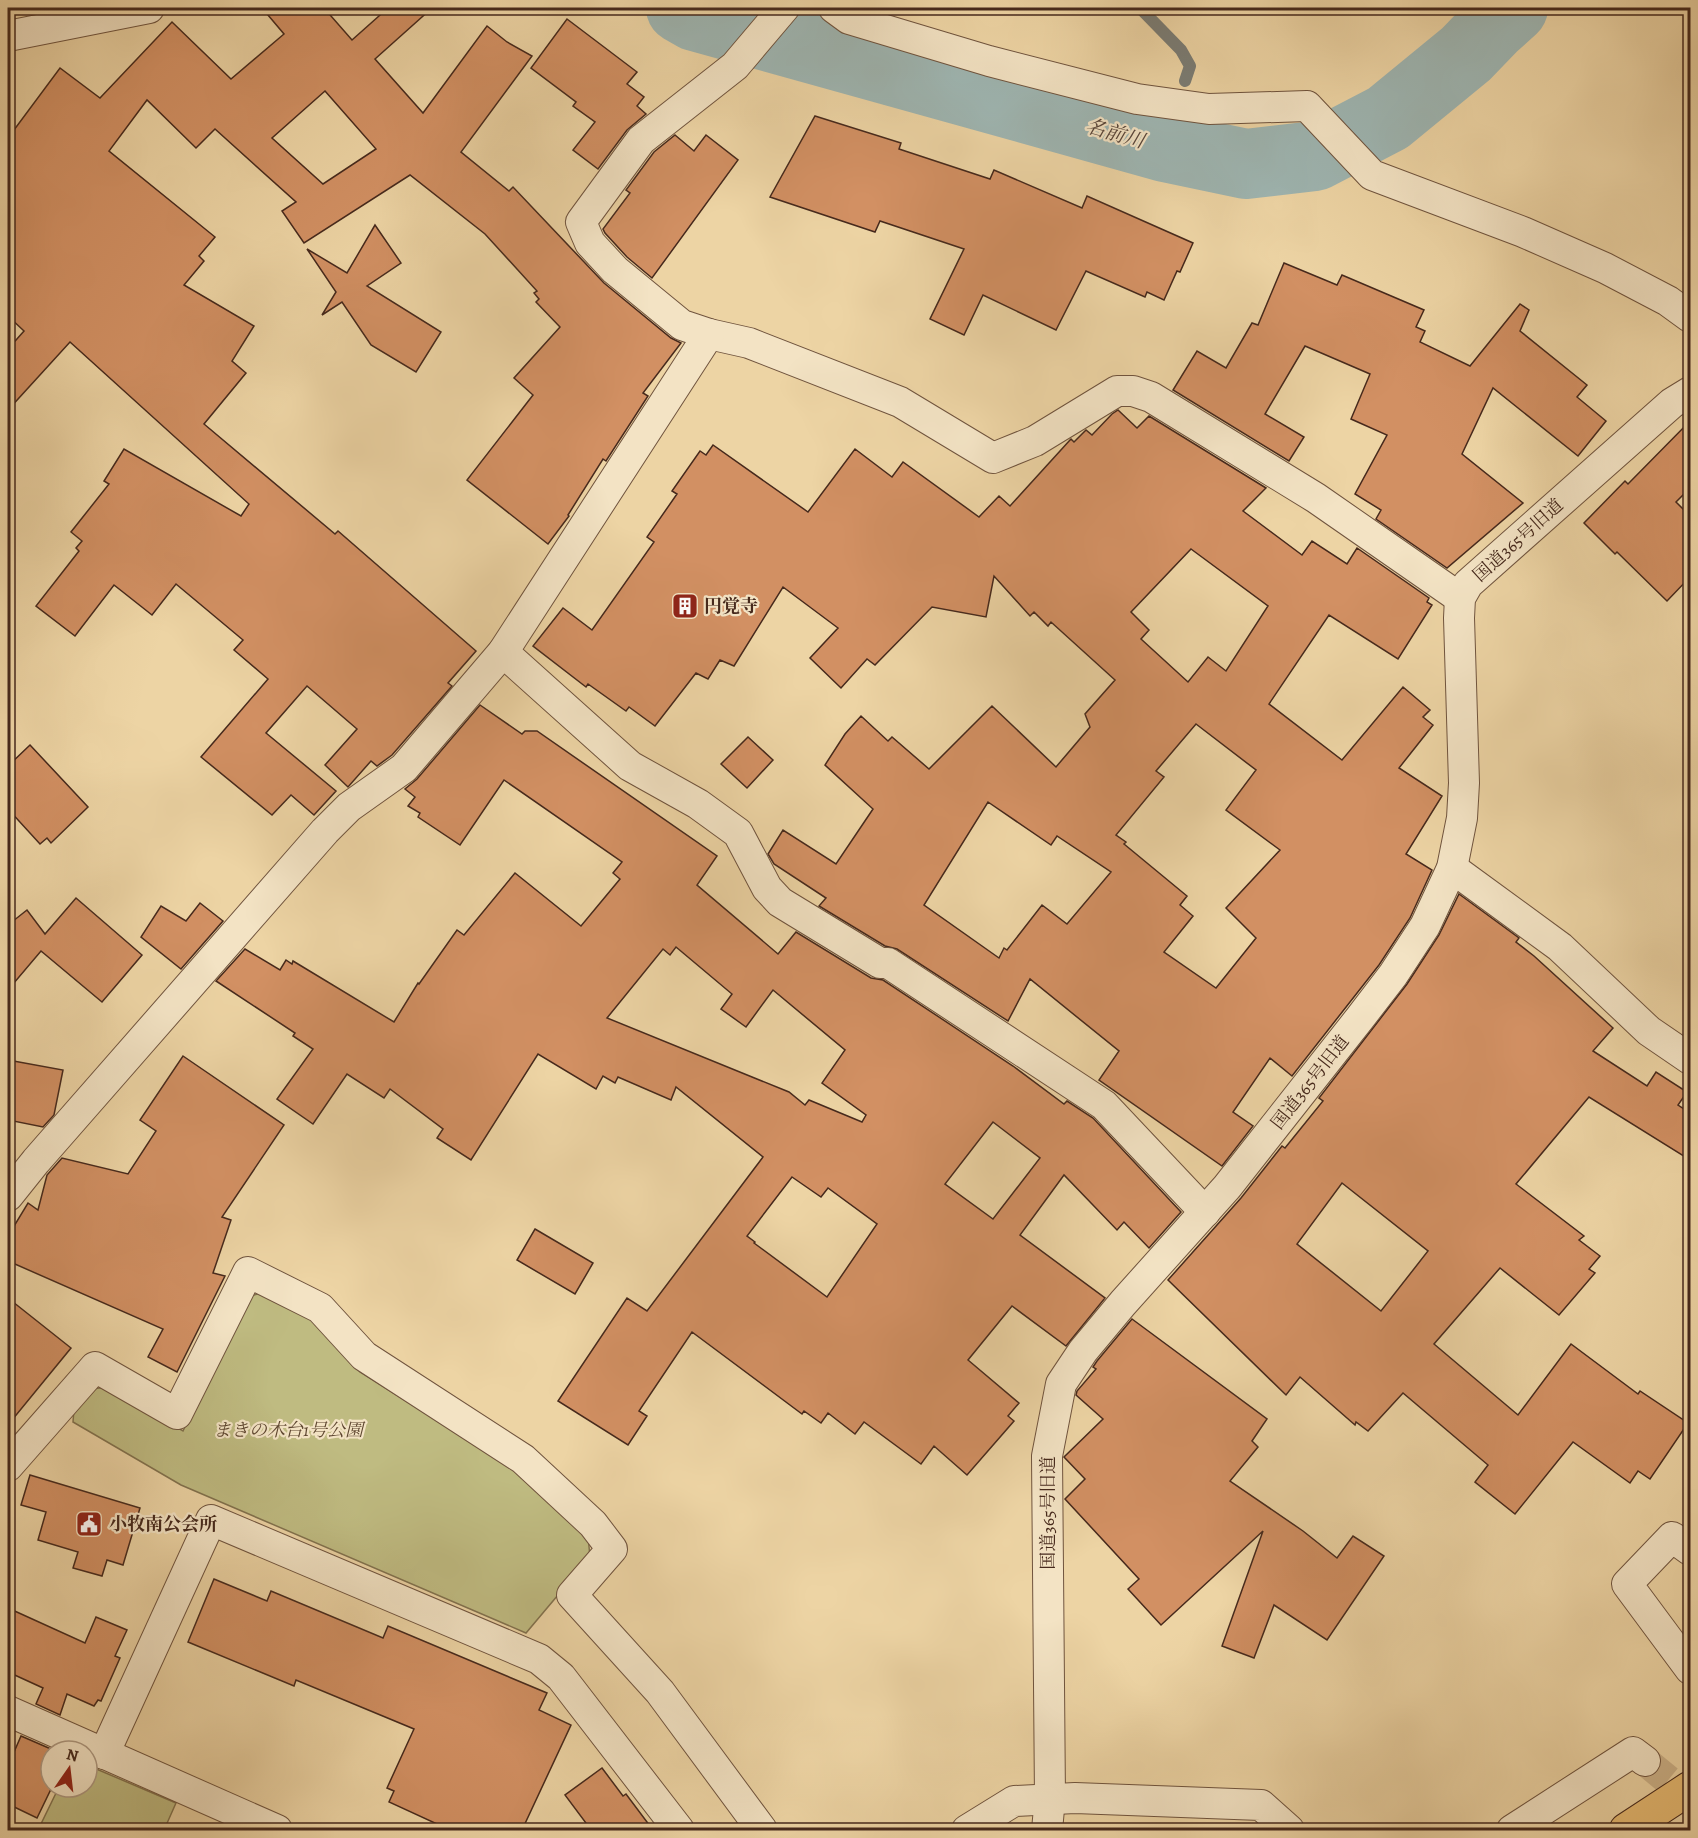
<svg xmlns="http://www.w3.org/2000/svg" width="1698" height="1838" viewBox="0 0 1698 1838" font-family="Alegreya,'Noto Serif JP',serif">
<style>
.green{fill:#bfbb81;stroke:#82724e;stroke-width:1.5}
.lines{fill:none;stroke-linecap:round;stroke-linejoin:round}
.stream{stroke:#7b7d75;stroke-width:12}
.river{stroke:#9eb5b1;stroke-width:70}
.building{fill:#d29063;stroke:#46291c;stroke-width:1.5;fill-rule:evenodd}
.minor-tunnel{stroke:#ccb289;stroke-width:30;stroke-dasharray:30 15;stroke-linecap:butt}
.minor-casing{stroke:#70543e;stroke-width:32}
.trunk-casing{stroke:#46291c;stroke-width:35}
.minor{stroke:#f3e3c4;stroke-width:30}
.trunk{stroke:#e6ba72;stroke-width:33}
.labels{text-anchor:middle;stroke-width:4.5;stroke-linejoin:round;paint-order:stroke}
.street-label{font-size:18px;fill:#46291c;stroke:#f3e3c4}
.poi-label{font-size:18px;font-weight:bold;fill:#46291c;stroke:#f3e3c4;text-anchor:start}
.park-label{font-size:18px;font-style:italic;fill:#5e4630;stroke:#f3e3c4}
.water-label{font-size:20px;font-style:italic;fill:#58453a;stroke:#f3e3c4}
</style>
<rect width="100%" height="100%" fill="#edd4a4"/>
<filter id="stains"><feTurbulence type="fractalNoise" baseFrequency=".00333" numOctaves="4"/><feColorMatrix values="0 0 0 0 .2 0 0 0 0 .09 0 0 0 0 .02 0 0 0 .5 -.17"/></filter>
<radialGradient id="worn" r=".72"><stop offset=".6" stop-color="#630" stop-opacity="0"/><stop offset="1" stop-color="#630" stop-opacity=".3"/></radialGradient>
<g class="green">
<path d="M261,1293l54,26 45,53 154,97 74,67 2,21 -64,76 -345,-148 -108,-63 1,-13 17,-20 17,-2 75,44 64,-134z"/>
<path d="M87,1765l89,38 -12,27h-126l21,-43h28z"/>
</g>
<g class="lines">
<g class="stream">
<path d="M1140,8l41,42 9,16 -5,15"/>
<path d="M1165,147l7,-24"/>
</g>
<path class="river" d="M681,8l14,8 470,131 81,17 69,-8 73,-38 78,-64 27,-28 20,-18"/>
</g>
<g class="building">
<path d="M262,8h62l28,32 36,-32h44l-57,51 48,54 64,-87 20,16 25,14 -71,96 48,39 4,-4 91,96 67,55 10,5 -38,50 5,3 -42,65 -3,-2 -35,56 1,1 -21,28 -81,-64 66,-85 -19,-17 46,-51 -24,-25 3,-3 -5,-6 3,-2 -52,-57 -75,-59 -106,68 -22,-32 14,-9 -81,-73 -19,19 -49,-48 -38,51 106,86 -16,19 5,5 -20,24 70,41 -22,35 14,12 -42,51 131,110 3,-3 138,120 -28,32 4,3 -60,69 -15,11 -6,-5 -23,26 -23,-22 32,-36 -50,-43 -41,47 70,58 -22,24 -23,-20 -19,20 -71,-58 67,-78 -34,-29 9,-10 -67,-56 -24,31 -38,-30 -39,51 -39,-30 43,-55 -3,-3 6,-7 -11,-9 38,-48 -5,-3 20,-32 117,67 8,-12 -179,-162 -62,68v-61l16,-18 -16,-15v-178l52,-70 40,30 72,-76 59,57 53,-45zM325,91l51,58 -53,35 -51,-46z"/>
<path d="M567,19l70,53 -10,12 17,13 -7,9 9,8 -19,16 -29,39 -25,-19 22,-28 -22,-16 3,-4 -45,-34z"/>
<path d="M815,116l86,27 -2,6 91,30 4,-9 88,38 5,-12 106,47 -13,29 -3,-1 -13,29 -17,-8 -2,5 -59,-26 -30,59 -73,-35 -19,40 -34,-16 34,-70 -84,-28 -5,11 -105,-35z"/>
<path d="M675,135l19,16 12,-16 32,25 -86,118 -25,-21 -22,-24 -2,-4 27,-36 -4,-3 28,-38z"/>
<path d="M375,225l26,38 -34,23 74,46 -25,40 -45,-27 -29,-43 -20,13 14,-23 -29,-43 40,24z"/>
<path d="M1284,263l53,22 5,-10 82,35 -8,17 9,4 -5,11 50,24 50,-62 9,6 -9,21 67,54 -10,12 29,24 -28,35 -85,-68 -31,66 61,49 -76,65 -71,-49 5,-9 -26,-16 32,-59 -36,-16 19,-45 -65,-28 -40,68 39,23 -15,24 -116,-71 24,-39 29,17 26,-45 6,2z"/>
<path d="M1118,410l19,18 12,-12 117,72 -23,23 59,44 10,-14 35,23 10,-16 72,50 -2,4 5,3 -34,54 -69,-44 -60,89 73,56 61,-73 27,23 -7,7 10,8 -34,43 43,28 -36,58 26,16 -22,48 -31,47 -87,111 -22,-18 -37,54 20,14 -31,40 -123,-86 20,-29 -89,-72 -22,42 -111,-72 -12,-3 -66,-40 7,-8 -52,-34 -6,-10 15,-24 53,34 37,-55 -48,-44 20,-31 16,-18 27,25 4,-4 37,32 63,-63 64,61 34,-40 -5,-13 30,-34 -64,-58 -3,4 -14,-14 -4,4 -36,-40 -8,41 -54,-10 -57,58 -8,-6 -26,29 -31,-30 28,-30 -55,-41 -49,79 -14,-6 -12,19 -12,-6 -41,53 -26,-19 -3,4 -38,-27 -2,3 -53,-41 30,-38 29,22 62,-88 -7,-5 30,-43 -5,-3 28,-40 6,4 7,-10 95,67 47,-63 37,28 11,-15 76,55 20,-21 11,10 60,-66 1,-1 3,3 12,-12 6,5 20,-21zM1191,549l77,57 -42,65 -18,-14 -20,25 -47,-43 8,-9 -18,-18zM1196,724l60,46 -30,40 54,40 -54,58 30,30 -40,50 -52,-36 29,-36 -13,-11 7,-9 -63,-52 2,-2 -10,-7 48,-58 -8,-6zM988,802l63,43 6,-9 54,36 -44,52 -25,-19 -35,45 -3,-2 -5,10 -75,-53z"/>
<path d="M1690,421v67l-14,14 14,14v61l-23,24 -50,-49 -2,2 -31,-31 41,-42 3,3z"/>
<path d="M480,705l42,29 3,-3h12l180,125 -20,29 81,69 18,-22 75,46 12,2 130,86 51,38 3,-3 26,17 88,94 -32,36 -25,-26 -7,8 -53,-55 -44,60 85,63 -39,48 -54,-40 -44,54 51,43 -11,13 6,5 -47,54 -33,-29 -13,18 -57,-42 -9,12 -27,-21 -7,10 -17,-12 -2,3 -110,-82 -53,79 8,5 -19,29 -70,-44 69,-103 20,13 116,-154 -87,-70 -5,13 -53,-23 -3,6 -12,-7 -7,13 -58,-35 -67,106 -34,-22 6,-9 -53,-40 -6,9 -37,-24 -34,50 -36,-25 36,-50 -20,-13 2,-3 -79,-52 29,-32 35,21 6,-10 6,4 1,-3 101,61 24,-39 1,1 38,-54 7,5 51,-62 66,53 39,-47 -7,-6 9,-11 -118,-82 -44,65 -42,-28 2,-4 -12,-7 7,-9 -10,-8 12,-10zM676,947l56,47 -11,15 25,18 27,-37 72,60 -23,33 44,32 -4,7 -53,-22 -4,5 -16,-13 -182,-74 56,-69 7,6zM993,1122l47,36 -47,61 -48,-35zM792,1177l29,20 7,-9 49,36 -50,73 -73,-54 1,-1 -8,-6z"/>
<path d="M748,737l25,23 -26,28 -26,-24z"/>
<path d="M30,745l58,62 -37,36 -4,-5 -7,6 -32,-35v-43z"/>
<path d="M1459,894l60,44 -3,4 18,14 79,72 -20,23 54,35 9,-14 31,20 -9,13 12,8v47l-101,-63 -73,87 68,52 -5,4 21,16 -11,13 6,4 -36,42 -59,-47 -66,76 84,71 53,-71 67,50 2,-3 48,32 -38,56 -12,-8 -8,12 -57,-41 -58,72 -40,-32 13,-17 -85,-72 -35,38 -12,-9 -1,3 -55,-48 -14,18 -118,-115 73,-82 41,-52 3,2 38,-47 -4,-3 88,-114 32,-49zM1342,1183l86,68 -47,60 -84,-67z"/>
<path d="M76,898l66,57 -40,47 -61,-51 -33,39v-65l19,-15 18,24z"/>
<path d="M200,903l23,18 -42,48 -40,-32 20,-31 25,15z"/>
<path d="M183,1056l101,69 -62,92 9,3 -18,53 12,3 -48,96 -29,-15 15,-28 -155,-68v-25l20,-33 10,7 9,-35 15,-17 66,16 28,-43 -16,-11z"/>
<path d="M8,1060l55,10 -9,45 -11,12 -35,-7z"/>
<path d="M535,1229l58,34 -18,31 -58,-34z"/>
<path d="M8,1298l63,50 -63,77z"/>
<path d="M1132,1319l135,100 -15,22 6,6 -28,34 73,50 34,27 16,-22 31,20 -57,84 -53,-35 -20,53 -32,-12 41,-115 -102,94 -33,-36 11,-10 -74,-80 20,-20 -21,-22 39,-38 -27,-24 1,-4 19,-22 -3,-2 4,-6z"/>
<path d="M30,1475l110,33 -17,57 -16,-5 -5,16 -29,-8 5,-16 -40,-12 8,-28 -25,-7z"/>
<path d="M214,1579l53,22 4,-10 112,47 5,-12 159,67 -8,17 32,15 -49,105h-72l-61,-28 5,-11 -7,-3 27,-59 -118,-49 -2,6 -106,-44z"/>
<path d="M8,1608l77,35 11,-26 31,13 -12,26 5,2 -19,43 -3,-1 -4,6 -27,-12 -7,21 -24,-11 7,-16 -35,-16z"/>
<path d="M21,1736l30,13v40l-14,29 -29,-14v-38z"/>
<path d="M602,1768l21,28 3,-2 27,36h-77l10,-7 -21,-28z"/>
</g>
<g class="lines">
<path class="minor-tunnel" d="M1645,1761l45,37"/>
<defs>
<g id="minor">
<path d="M834,8l15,11 140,42 148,38 72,10 98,-3 65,69 151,57 82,36 63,33 22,16"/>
<path d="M8,36l141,-28"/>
<path d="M709,334l40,9 151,59 93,56 42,-17 82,-50h16l18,6 165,101 144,100"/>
<path d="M503,652l127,114 68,38 40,29 29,55 13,14 100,61h8l216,142 101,107"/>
<path d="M1452,868l108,79 89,84 41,28"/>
<path d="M8,1196l28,-35 289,-330 24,-24 55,-39 99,-116 206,-318 -27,-9 -67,-55 -25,-27 -9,-21 60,-82 94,-74 49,-58"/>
<path d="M8,1466l87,-99 82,47 71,-142 72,36 44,48 159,103 70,65 19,25 -40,46 88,97 102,138"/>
<path d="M1690,1550l-18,-13 -45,47 63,85"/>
<path d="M8,1711l269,119"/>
<path d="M104,1754l107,-234 328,139 22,18 118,153"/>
<path d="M967,1830l47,-29 61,-3 186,7 28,25"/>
<path d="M1047,1830l3,-32 -3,-342 14,-72 22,-33 40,-48 104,-116 133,-169 33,-43 32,-49 27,-58 10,-50 2,-35 -5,-165 1,-20 8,-14 204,-181 18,-11"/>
<path d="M1512,1830l121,-78 12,9"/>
</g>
<path id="trunk" d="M1626,1830l64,-42"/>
</defs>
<use href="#minor" class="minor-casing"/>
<use href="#trunk" class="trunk-casing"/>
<use href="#minor" class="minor"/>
<use href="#trunk" class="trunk"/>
</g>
<defs>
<symbol id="building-square" viewBox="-11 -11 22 22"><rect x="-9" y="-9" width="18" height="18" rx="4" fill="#8f2418" stroke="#f3e3c4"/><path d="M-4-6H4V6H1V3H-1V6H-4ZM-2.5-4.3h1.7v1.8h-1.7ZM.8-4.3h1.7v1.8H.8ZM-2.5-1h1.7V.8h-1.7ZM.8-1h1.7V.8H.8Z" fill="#fff"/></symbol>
<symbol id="civic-square" viewBox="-11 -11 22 22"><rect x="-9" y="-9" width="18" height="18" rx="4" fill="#8f2418" stroke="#f3e3c4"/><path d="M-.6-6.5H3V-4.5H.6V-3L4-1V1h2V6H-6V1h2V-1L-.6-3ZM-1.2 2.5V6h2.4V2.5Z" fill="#fff"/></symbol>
</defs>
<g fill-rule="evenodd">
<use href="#building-square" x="670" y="591" width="30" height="30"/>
<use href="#civic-square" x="74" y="1509" width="30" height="30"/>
</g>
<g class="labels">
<g class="street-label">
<text transform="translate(1518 540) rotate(-42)" y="6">国道365号旧道</text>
<text transform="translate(1310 1082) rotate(-52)" y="6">国道365号旧道</text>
<text transform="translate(1048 1513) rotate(-90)" y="6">国道365号旧道</text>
</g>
<g class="poi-label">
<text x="704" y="612">円覚寺</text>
<text x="109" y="1530">小牧南公会所</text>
</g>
<g class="park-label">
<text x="288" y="1436">まきの木台1号公園</text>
</g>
<g class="water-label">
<text transform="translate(1115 133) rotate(16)" y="7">名前川</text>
</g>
</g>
<rect width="1698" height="1838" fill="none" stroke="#edd4a4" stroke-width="30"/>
<rect x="9" y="9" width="1680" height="1820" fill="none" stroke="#46291c" stroke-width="3"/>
<rect x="15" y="15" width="1668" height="1808" fill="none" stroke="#46291c" stroke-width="1.5"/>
<g transform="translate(69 1769) rotate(14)"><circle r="28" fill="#f3e3c4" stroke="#ae9981" stroke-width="1.5"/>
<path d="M0-4.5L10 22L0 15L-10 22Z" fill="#8f2418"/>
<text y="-9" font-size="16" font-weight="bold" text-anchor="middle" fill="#46291c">N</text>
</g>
<rect width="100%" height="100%" filter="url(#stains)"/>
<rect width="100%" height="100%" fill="url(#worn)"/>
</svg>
